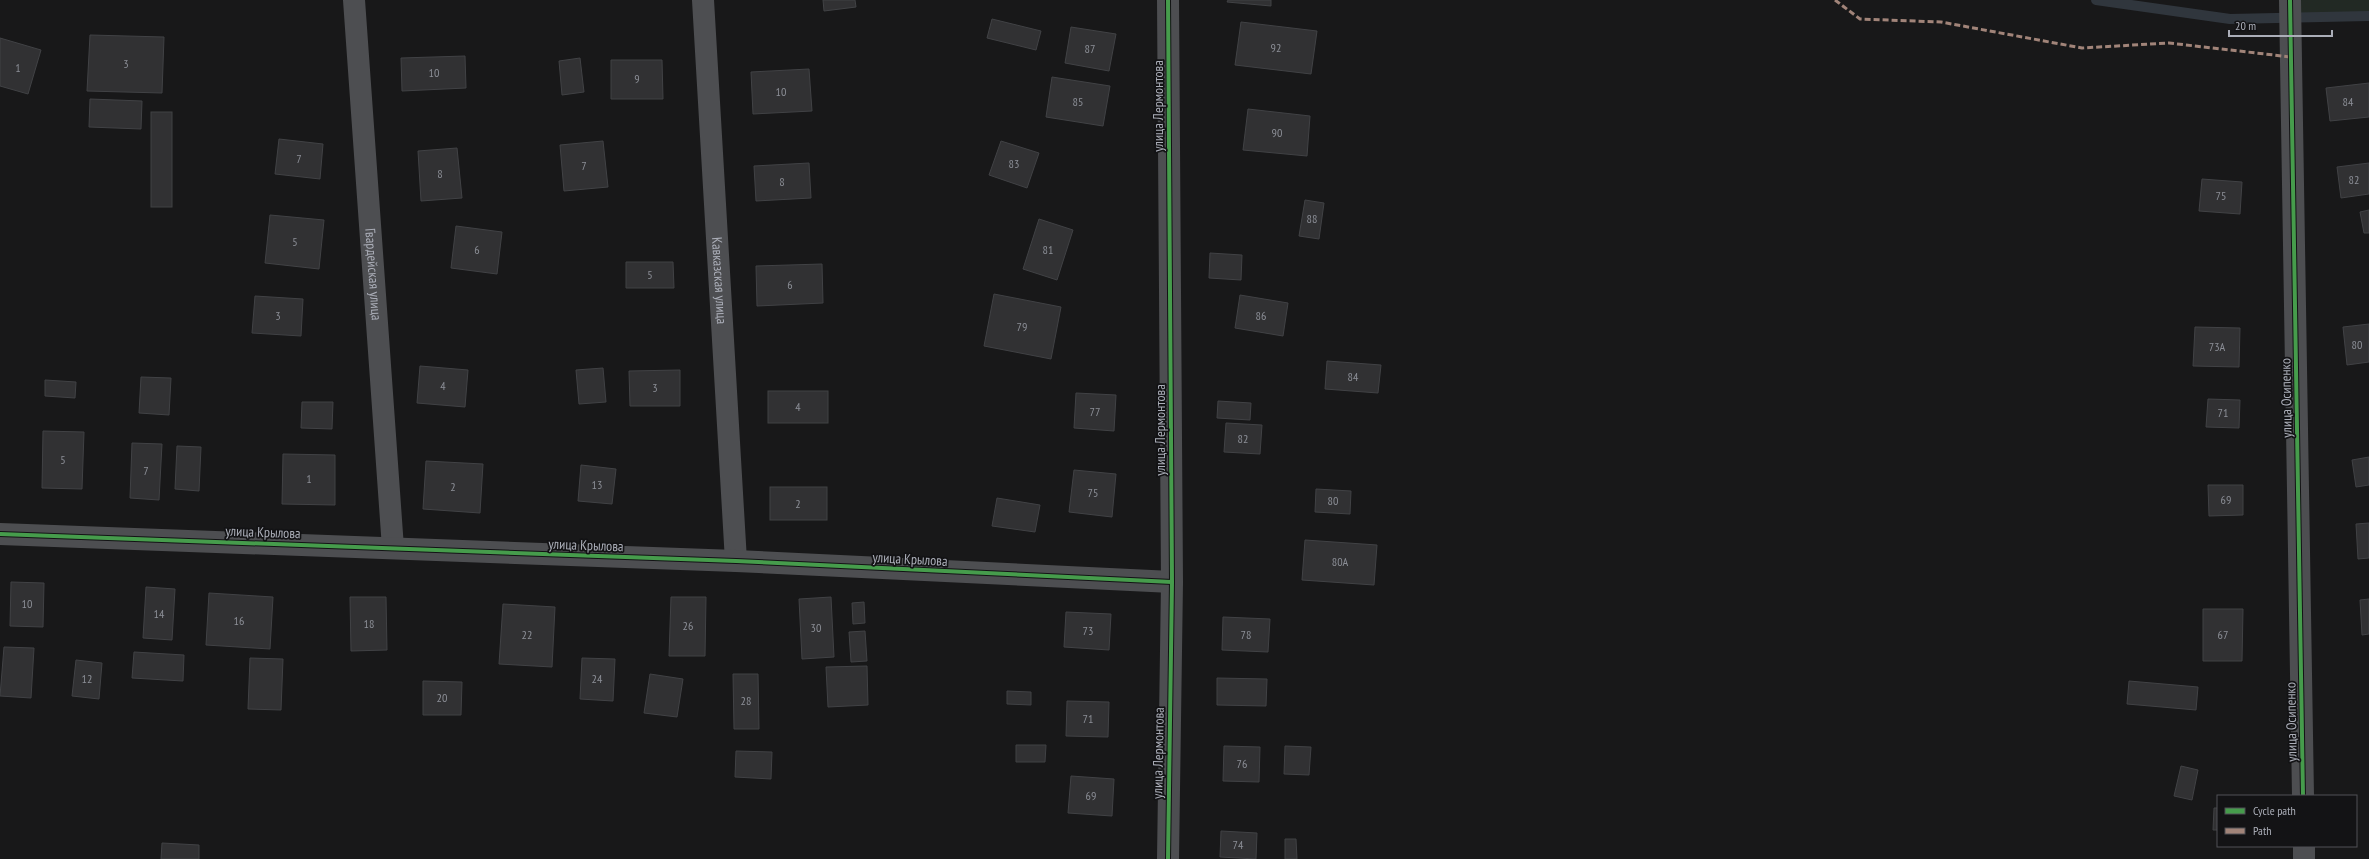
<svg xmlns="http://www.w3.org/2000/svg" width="2369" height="859" viewBox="0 0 2369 859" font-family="'PT Sans Narrow',sans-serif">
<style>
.green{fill:#222924}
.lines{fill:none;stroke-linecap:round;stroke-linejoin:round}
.stream{stroke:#30363d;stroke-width:10}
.building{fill:#313133;stroke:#414245}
.minor{stroke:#4d4e51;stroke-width:22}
.quiet{stroke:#a18479;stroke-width:3;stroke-dasharray:6 3;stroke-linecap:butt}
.cycleway-casing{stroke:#131315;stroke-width:6}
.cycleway{stroke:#469c4c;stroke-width:4}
.labels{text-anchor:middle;stroke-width:3.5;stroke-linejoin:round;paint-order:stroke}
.number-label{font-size:12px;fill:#8c8f97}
.street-label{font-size:14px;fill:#abaeb8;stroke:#131315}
</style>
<rect width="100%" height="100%" fill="#181819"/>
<path class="green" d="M2290,0h79v16l-79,1z"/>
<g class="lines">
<path class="stream" d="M2096,0l134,19 139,-3"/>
</g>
<g class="building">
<path d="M823,0h32l1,7 -32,4z"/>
<path d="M1228,0h43v6l-44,-4z"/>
<path d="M992,19l49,12 -5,19 -49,-12z"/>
<path d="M1241,22l76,9 -6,43 -76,-9z"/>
<path d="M1071,27l45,7 -7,37 -44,-8z"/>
<path d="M90,35l74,2 -2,56 -75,-2z"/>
<path d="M0,38l41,12 -13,44 -28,-8z"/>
<path d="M465,56l1,32 -64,3 -1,-33z"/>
<path d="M580,58l4,34 -22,3 -3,-34z"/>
<path d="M611,60h51l1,39h-52z"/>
<path d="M809,69l3,42 -59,3 -2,-42z"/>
<path d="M1052,77l58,9 -7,40 -57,-9z"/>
<path d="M2369,83v34l-39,4 -4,-33z"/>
<path d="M90,99l52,2 -1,28 -52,-2z"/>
<path d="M1248,109l62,7 -3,40 -64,-6z"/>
<rect x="151" y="112" width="21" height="95"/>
<path d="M279,139l44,5 -3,35 -45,-5z"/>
<path d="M603,141l5,46 -44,4 -4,-46z"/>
<path d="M1001,141l38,12 -12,35 -38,-13z"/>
<path d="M457,148l5,50 -41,3 -3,-50z"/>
<path d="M809,163l2,35 -55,3 -2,-35z"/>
<path d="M2369,163v31l-28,4 -4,-31z"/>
<path d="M2202,179l40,3 -2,32 -41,-3z"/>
<path d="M1305,200l19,3 -5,36 -20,-3z"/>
<path d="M2369,210v23h-5l-4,-21z"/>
<path d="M270,215l54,5 -5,49 -54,-6z"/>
<path d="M1039,219l34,11 -16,50 -34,-11z"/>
<path d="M456,226l46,6 -5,42 -46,-6z"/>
<path d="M1210,253l32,2 -1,25 -32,-2z"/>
<path d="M626,262h47l1,26h-48z"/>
<path d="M822,264l1,39 -66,3 -1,-40z"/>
<path d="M994,294l67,13 -10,52 -67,-13z"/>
<path d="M1240,295l48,8 -5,33 -48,-8z"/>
<path d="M255,296l48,3 -2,37 -49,-3z"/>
<path d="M2369,324v38l-22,3 -4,-38z"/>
<path d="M2195,327l45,1 -1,39 -46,-1z"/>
<path d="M1327,361l54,4 -3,28 -53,-4z"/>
<path d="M420,366l48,4 -3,37 -48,-4z"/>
<path d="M603,368l3,34 -27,2 -3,-34z"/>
<path d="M680,370v36h-50l-1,-35z"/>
<path d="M141,377l30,1 -2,37 -30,-2z"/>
<path d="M45,380l31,2 -1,16 -30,-2z"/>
<rect x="768" y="391" width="60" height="32"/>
<path d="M1076,393l40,2 -2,36 -40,-3z"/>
<path d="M2208,399l32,1 -1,28 -33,-1z"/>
<path d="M1218,401l33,2 -1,17 -33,-2z"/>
<path d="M302,402h31l-1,27 -31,-1z"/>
<path d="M1226,423l36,2 -2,29 -36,-2z"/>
<path d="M43,431l41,1 -2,57 -40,-1z"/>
<path d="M132,443l30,1 -3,56 -29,-2z"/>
<path d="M177,446l24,1 -2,44 -24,-2z"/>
<path d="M283,454l52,1v50l-53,-1z"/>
<path d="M2369,457v28l-13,2 -4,-27z"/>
<path d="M426,461l57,3 -3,49 -57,-4z"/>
<path d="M581,465l35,4 -4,35 -34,-3z"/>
<path d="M1074,470l42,4 -4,43 -43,-5z"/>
<path d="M2208,485h35v30l-34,1z"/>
<rect x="770" y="487" width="57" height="33"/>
<path d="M1316,489l35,2 -1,23 -35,-2z"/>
<path d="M997,498l43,7 -5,27 -43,-6z"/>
<path d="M2369,523v35l-11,1 -2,-35z"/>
<path d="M1305,540l72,5 -3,40 -72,-5z"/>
<path d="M11,582l33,1 -1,44 -33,-1z"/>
<path d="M146,587l29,2 -3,51 -29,-2z"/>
<path d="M209,593l64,4 -3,52 -64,-4z"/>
<path d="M350,597h36l1,53 -36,1z"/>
<path d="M671,597h35l-1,59h-36z"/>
<path d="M831,597l3,60 -32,2 -3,-60z"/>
<path d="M2369,599v35l-7,1 -2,-35z"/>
<path d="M864,602l1,21 -12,1 -1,-21z"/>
<path d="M503,604l52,3 -3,60 -53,-3z"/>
<path d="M2203,609h40l-1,52h-39z"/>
<path d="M1066,612l45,2 -2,36 -45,-3z"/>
<path d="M1223,617l47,2 -2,33 -46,-2z"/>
<path d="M865,631l2,30 -16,1 -2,-30z"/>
<path d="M4,647l30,1 -3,50 -31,-2z"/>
<path d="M134,652l50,3 -1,26 -51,-3z"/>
<path d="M250,658l33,1 -2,51 -33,-1z"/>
<path d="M582,658l33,1 -2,42 -33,-2z"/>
<path d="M76,660l26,3 -3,36 -27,-3z"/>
<path d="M867,666l1,39 -40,2 -2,-40z"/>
<path d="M650,674l33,5 -6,38 -33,-4z"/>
<path d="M733,674h25l1,55h-25z"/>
<path d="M1217,678l50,1 -1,27 -49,-1z"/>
<path d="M423,681l39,1 -1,33h-38z"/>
<path d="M2129,681l69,6 -2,23 -69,-6z"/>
<path d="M1007,691l24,1v13l-24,-1z"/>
<path d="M1067,701l42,1 -1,35 -42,-1z"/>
<path d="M1016,745h30l-1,17h-29z"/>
<path d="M1224,746l36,1 -1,35 -36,-1z"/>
<path d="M1285,746l26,1 -2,28 -25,-1z"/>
<path d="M736,751l36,1 -1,27 -36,-2z"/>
<path d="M2181,766l17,4 -6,30 -18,-4z"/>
<path d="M1071,776l43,3 -2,37 -44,-3z"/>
<path d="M2214,808h4v22h-5z"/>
<path d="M1221,831l36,2 -1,26 -36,-2z"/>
<path d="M1285,839h11l1,20h-12z"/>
<path d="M162,843l37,2v14h-38z"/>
</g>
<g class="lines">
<g class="minor">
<path id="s1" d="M354,0l39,548"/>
<path id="s2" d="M703,0l33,561"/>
<path d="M2290,0l13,796"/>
<path d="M0,534l736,27 436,21"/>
<path d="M2304,846v13"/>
<path d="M1168,859l4,-277 -4,-582"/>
</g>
<path class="quiet" d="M1835,0l25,19 81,3 141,26 87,-5 122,14"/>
<defs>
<g id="cycleway">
<path d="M2290,0l13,796"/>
<path d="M0,534l736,27 436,21"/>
<path d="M1168,859l4,-277 -4,-582"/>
</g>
</defs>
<use href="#cycleway" class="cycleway-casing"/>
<use href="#cycleway" class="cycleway"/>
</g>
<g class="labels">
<g class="number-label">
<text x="1276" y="52">92</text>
<text x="1090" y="53">87</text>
<text x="126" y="68">3</text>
<text x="18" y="72">1</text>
<text x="434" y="77">10</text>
<text x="637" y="83">9</text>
<text x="781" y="96">10</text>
<text x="1078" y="106">85</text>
<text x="2348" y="106">84</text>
<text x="1277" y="137">90</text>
<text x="299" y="163">7</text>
<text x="1014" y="168">83</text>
<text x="584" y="170">7</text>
<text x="440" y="178">8</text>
<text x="2354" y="184">82</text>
<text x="782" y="186">8</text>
<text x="2221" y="200">75</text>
<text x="1312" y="223">88</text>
<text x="295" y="246">5</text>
<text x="477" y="254">6</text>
<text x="1048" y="254">81</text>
<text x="650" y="279">5</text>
<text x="790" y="289">6</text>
<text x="278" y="320">3</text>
<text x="1261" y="320">86</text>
<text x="1022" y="331">79</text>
<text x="2357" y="349">80</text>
<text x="2217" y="351">73А</text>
<text x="1353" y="381">84</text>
<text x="443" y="390">4</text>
<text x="655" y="392">3</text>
<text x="798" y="411">4</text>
<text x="1095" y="416">77</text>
<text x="2223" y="417">71</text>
<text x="1243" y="443">82</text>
<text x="63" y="464">5</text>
<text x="146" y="475">7</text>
<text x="309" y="483">1</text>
<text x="597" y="489">13</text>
<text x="453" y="491">2</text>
<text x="1093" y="497">75</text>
<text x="2226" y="504">69</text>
<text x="1333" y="505">80</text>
<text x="798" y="508">2</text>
<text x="1340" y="566">80А</text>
<text x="27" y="608">10</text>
<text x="159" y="618">14</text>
<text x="239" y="625">16</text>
<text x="369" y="628">18</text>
<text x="688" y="630">26</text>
<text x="816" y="632">30</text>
<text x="1088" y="635">73</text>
<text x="527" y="639">22</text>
<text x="1246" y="639">78</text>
<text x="2223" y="639">67</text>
<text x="87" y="683">12</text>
<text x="597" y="683">24</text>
<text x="442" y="702">20</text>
<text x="746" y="705">28</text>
<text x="1088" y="723">71</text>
<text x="1242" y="768">76</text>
<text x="1091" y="800">69</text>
<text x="1238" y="849">74</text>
</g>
<g class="street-label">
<text transform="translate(1158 106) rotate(-90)" y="5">улица Лермонтова</text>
<text dy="5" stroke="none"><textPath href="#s1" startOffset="275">Гвардейская улица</textPath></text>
<text dy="5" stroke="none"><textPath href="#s2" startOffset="281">Кавказская улица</textPath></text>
<text transform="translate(2286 398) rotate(-91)" y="5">улица Осипенко</text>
<text transform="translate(1160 430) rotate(-90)" y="5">улица Лермонтова</text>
<text transform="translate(263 532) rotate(2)" y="5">улица Крылова</text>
<text transform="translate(586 545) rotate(2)" y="5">улица Крылова</text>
<text transform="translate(910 559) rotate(3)" y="5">улица Крылова</text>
<text transform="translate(2291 722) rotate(-91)" y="5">улица Осипенко</text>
<text transform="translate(1158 753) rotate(-89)" y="5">улица Лермонтова</text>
</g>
</g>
<rect x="2217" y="795" width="140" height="52" fill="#131315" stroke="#505156"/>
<rect x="2225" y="808" width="20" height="6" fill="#469c4c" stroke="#505156"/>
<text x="2253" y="815" font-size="12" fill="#abaeb8">Cycle path</text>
<rect x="2225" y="828" width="20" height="6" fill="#a18479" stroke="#505156"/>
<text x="2253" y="835" font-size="12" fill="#abaeb8">Path</text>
<path d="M2229 30v6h103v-6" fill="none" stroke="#abaeb8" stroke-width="2"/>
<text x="2235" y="30" font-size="12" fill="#abaeb8" stroke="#131315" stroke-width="3" paint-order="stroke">20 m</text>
</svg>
